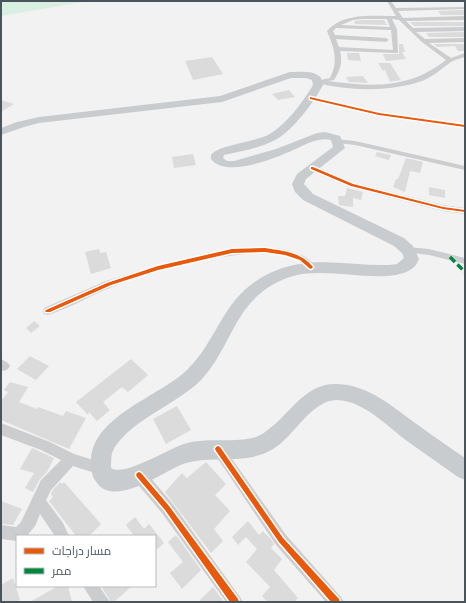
<svg xmlns="http://www.w3.org/2000/svg" width="466" height="603" viewBox="0 0 466 603" font-family="Signika,Cairo,sans-serif">
<style>
.green{fill:#d9efe2}
.building{fill:#dbdbdc}
.lines{fill:none;stroke-linecap:round;stroke-linejoin:round}
.minor{fill:#cccdcf;fill-rule:evenodd}
.primary{fill:#c8ccce;fill-rule:evenodd}
.quiet{stroke:#00873e;stroke-width:3.5;stroke-dasharray:7 3.5;stroke-linecap:butt}
.cycleway-casing{stroke:#fff;stroke-width:3}
.cycleway{fill:#e8590c;fill-rule:evenodd}
</style>
<rect width="100%" height="100%" fill="#f2f2f2"/>
<path class="green" d="M1,1h88l-88,15z"/>
<g class="building">
<path d="M465,10v5h-24l-3,-4z"/>
<path d="M362,20h22l3,5 -32,-1 -1,-3z"/>
<path d="M410,22h55v4h-51z"/>
<path d="M465,32v5h-36l-3,-4z"/>
<path d="M399,44h4l2,8h-3l4,7 -20,2 -3,-7h16z"/>
<path d="M434,44h31v7h-7l-3,-5 -18,1z"/>
<path d="M347,53h12l2,8 -13,-1z"/>
<path d="M212,57l11,17 -30,6 -8,-19z"/>
<path d="M378,63h12l11,17 -11,2 -5,-12 -2,1z"/>
<path d="M363,76l5,7 -19,-1 -3,-5z"/>
<path d="M289,90l6,7 -17,3 -6,-6z"/>
<path d="M1,100l13,4 -13,8z"/>
<path d="M377,152l14,3 -2,5 -14,-4z"/>
<path d="M193,154l3,11 -22,3 -2,-11z"/>
<path d="M406,158l17,4 -3,11 -10,-2 -5,21 -12,-5 3,-8h2z"/>
<path d="M429,187l16,3v8l-16,-3z"/>
<path d="M347,188l16,4 -2,8 -8,-2v9l-14,-2 -1,-9h7z"/>
<path d="M99,249l1,4 6,-1 5,16 -20,6 -6,-22z"/>
<path d="M34,321l6,5 -9,7 -5,-5z"/>
<path d="M30,356l19,10 -13,14 -19,-11z"/>
<path d="M131,359l17,16 -20,17 -6,-5 -19,15 7,8 -13,11 -8,-9 -1,3 -12,-13z"/>
<path d="M10,382l18,5 -9,15 18,7 1,-2 25,9 3,-5 20,7 -17,31 -68,-29v-19l7,-9 -4,-2z"/>
<path d="M177,406l14,24 -25,14 -13,-25z"/>
<path d="M32,448l22,10 -7,14 -7,7 -7,13 -8,-4 9,-15 -14,-4z"/>
<path d="M206,462l20,22 -11,11 15,16 -16,18 9,12 -12,12 -46,-61 17,-19 5,5z"/>
<path d="M60,482l2,2 2,-2 37,42 -12,12h-13l-27,-35 4,-4 -2,-3 1,-3z"/>
<path d="M1,501l21,8 -9,16 -12,-1z"/>
<path d="M135,517l9,12 5,-5 15,19 -9,8v-15h-21l-8,-11z"/>
<path d="M248,521l11,14 4,-4 7,7 4,6 -3,4 11,11 -8,11 24,28 -4,4h-27l-5,-6 8,-9 -24,-25 11,-13 -11,-12 -8,8 -6,-8z"/>
<path d="M176,535l25,35 -19,19 -12,-16 13,-11 -15,-20z"/>
<path d="M13,578l7,22 -3,2h-16v-17z"/>
<path d="M58,586h10l4,16h-42z"/>
<path d="M101,586h31l-18,16h-3z"/>
<path d="M213,587l11,15h-26z"/>
</g>
<g class="lines">
<g class="minor">
<path d="M387,1h4l5,7 69,-1v2l-67,2 5,7 62,-2v4l-59,1 7,7 52,-1v4l-49,1 9,7 40,-1v4l-36,1 22,15 14,-5v4c-5,1 -10,3 -14,5 -10,7 -18,15 -29,19 -33,11 -72,10 -106,2v-2l14,-3c9,-17 4,-30 -3,-47 17,-19 46,-15 69,-15zM362,19h25l3,8 -49,-2 12,-5zM392,19l7,1 23,22 24,18c-37,29 -73,27 -118,21l6,-1c6,-9 9,-18 6,-29l58,2 -1,-24zM336,28l55,2 2,20 -54,-3 -3,-8 50,3 3,-2 -3,-2 -51,-3 -2,-4z"/>
<path d="M311,96l68,16 86,12v4l-86,-12 -70,-17v-2z"/>
<path d="M335,139l20,2 110,25v4l-110,-25 -17,-2h-3z"/>
<path d="M309,166h6l40,17 88,22 22,3v6l-22,-3 -94,-24 -40,-17z"/>
<path d="M265,247c17,2 40,4 51,20l-2,2h-6c-3,-2 -6,-6 -9,-8 -38,-22 -147,10 -187,26 -21,8 -42,21 -64,28l-4,-1 -1,-3 1,-3 62,-27 52,-16 74,-17z"/>
<path d="M408,247l21,2 36,9v6l-36,-9 -24,-3 -2,-2 2,-2z"/>
<path d="M1,359l7,4 2,3 -2,3 -4,2 -3,-1z"/>
<path d="M1,423l49,19 24,12 32,10 1,5 -1,5 -5,1 -28,-9 -22,24 -5,10 17,23 6,13h-14l-15,-22 -5,12 -8,10h-10v5l-16,-2v-14l15,2 5,-5 20,-42 20,-20 -20,-10 -40,-15z"/>
<path d="M218,443l4,2 64,90 55,62 3,5h-18l-50,-57 -62,-92 -2,-4 2,-4z"/>
<path d="M139,469l5,1 28,33 68,94 3,5h-17l-64,-89 -28,-33 -1,-5 1,-5z"/>
<path d="M83,586h16l11,16h-17z"/>
</g>
<path class="primary" d="M290,72c9,0 22,-2 29,4 3,2 3,6 4,9 -9,17 -29,44 -46,54 -16,9 -35,12 -53,16l-1,3 4,3h7l42,-12 41,-16 8,-1 15,4 5,12 -39,31 -2,5 9,10 91,44 9,8 6,13c-2,5 -5,9 -9,11 -27,16 -85,-5 -120,7 -56,19 -56,68 -89,103 -23,24 -77,43 -89,73 -1,5 -1,11 -1,15 12,9 56,-18 70,-23 24,-9 51,-1 75,-8 6,-2 13,-8 18,-12 19,-17 35,-43 64,-41 31,1 56,24 80,41 15,11 31,22 47,33v22l-7,-3c-17,-12 -34,-24 -51,-36 -20,-15 -43,-40 -70,-41 -26,0 -43,37 -64,49 -27,17 -61,5 -90,15 -19,7 -68,44 -86,19 -6,-7 -6,-16 -6,-24 3,-44 70,-63 97,-90 33,-34 34,-73 82,-96 39,-19 79,-7 119,-8l8,-1 7,-6 -2,-5 -8,-7 -91,-46 -8,-8 -3,-8 5,-10 36,-27 -2,-7c-16,-4 -32,9 -47,14 -17,7 -60,23 -73,5v-4c7,-10 43,-13 57,-20 18,-10 35,-33 45,-50l-1,-5 -6,-2h-15l-69,24 -183,21 -15,4 -23,8v-7l16,-6 22,-5 181,-21z"/>
<path class="quiet" d="M450,257l15,15"/>
<defs>
<g id="cycleway">
<path d="M310,97l69,16 86,12v2l-86,-12 -69,-16z"/>
<path d="M311,167h2l40,17 90,23 22,3v2l-22,-3 -92,-23 -40,-17z"/>
<path d="M265,248c18,3 36,4 48,19l-2,2 -2,-1 -9,-8 -15,-5 -20,-3 -33,1 -74,17 -47,15 -61,27h-4l-1,-1 1,-1 61,-27 51,-17 74,-17z"/>
<path d="M218,446l2,1 63,91 56,61 1,3h-9l-52,-60 -63,-91 -1,-2 1,-2z"/>
<path d="M139,472l2,1 28,33 69,93 1,3h-9l-65,-92 -28,-33 -1,-2 1,-2z"/>
</g>
</defs>
<use href="#cycleway" class="cycleway-casing"/>
<use href="#cycleway" class="cycleway"/>
</g>
<rect width="466" height="603" fill="none" stroke="#4a545d" stroke-width="4"/>
<rect x="16" y="535" width="140" height="52" fill="#ffffff" stroke="#b7bbbe"/>
<rect x="24" y="548" width="20" height="6" fill="#e8590c" stroke="#b7bbbe"/>
<text x="52" y="555" font-size="12" fill="#4a545d">مسار دراجات</text>
<rect x="24" y="568" width="20" height="6" fill="#00873e" stroke="#b7bbbe"/>
<text x="52" y="575" font-size="12" fill="#4a545d">ممر</text>
</svg>
